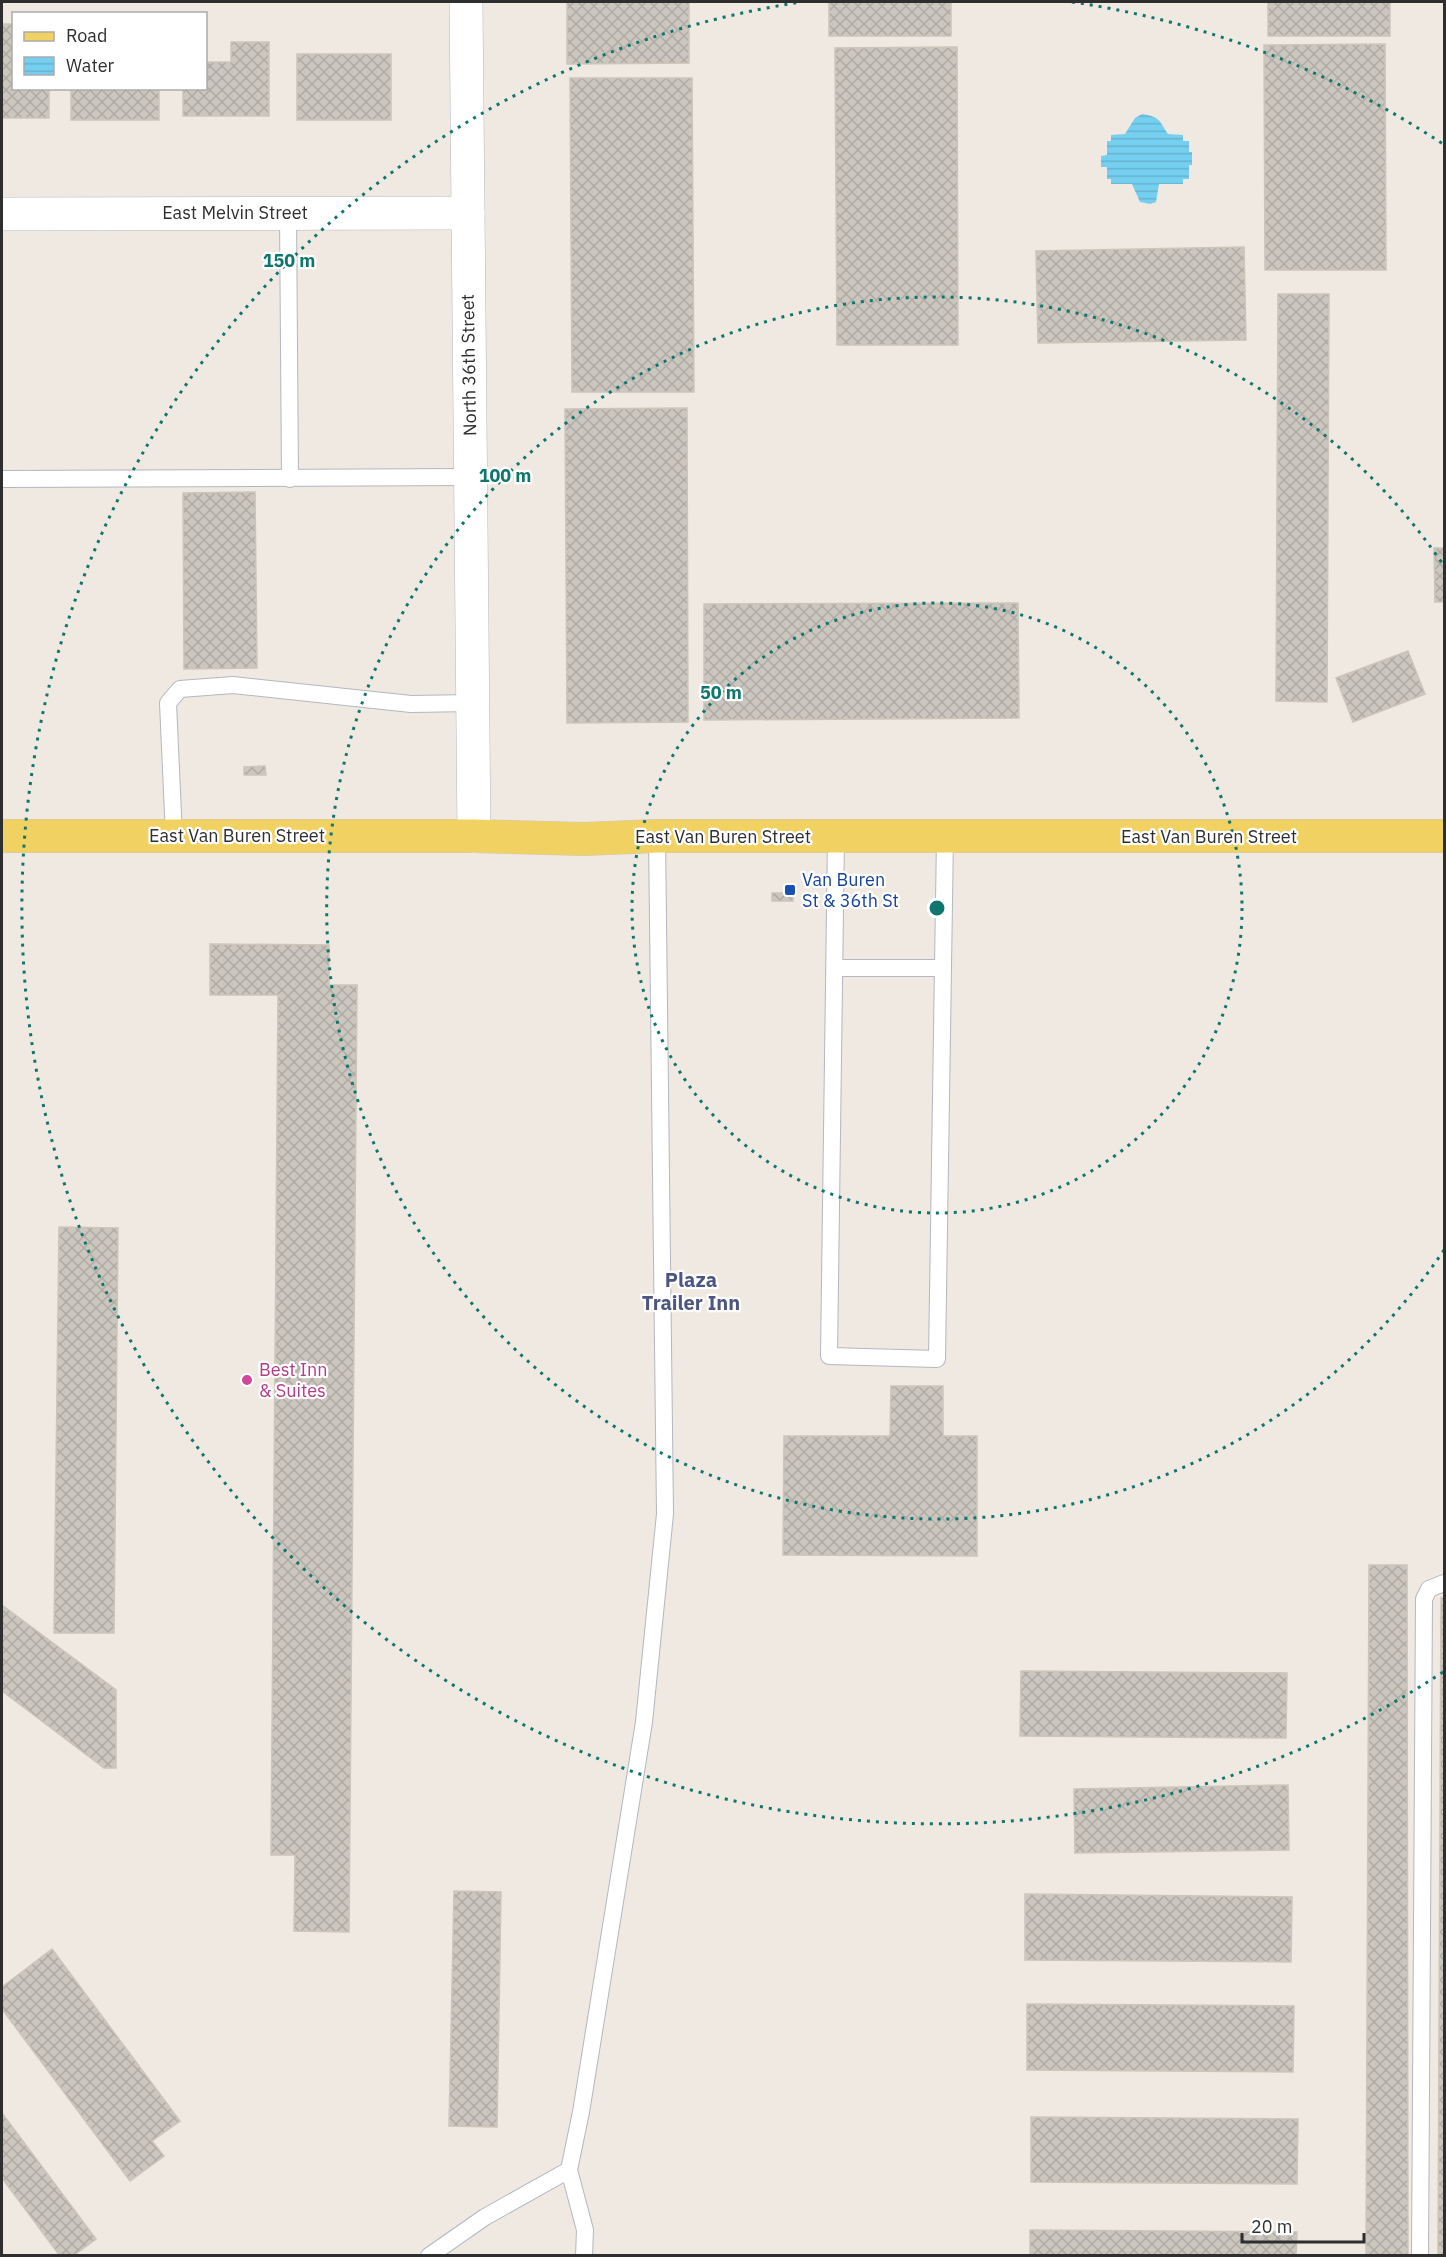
<svg xmlns="http://www.w3.org/2000/svg" width="1446" height="2257" viewBox="0 0 1446 2257" font-family="'IBM Plex Sans',sans-serif">
<style>
.water{fill:url(#water-rules)}
.building{fill:url(#building-cross-hatch);stroke:#cbc5ba;stroke-width:1.5}
.lines{fill:none;stroke-linecap:round;stroke-linejoin:round}
.lane-casing{stroke:#b4b7c1;stroke-width:18}
.street-casing{stroke:#b4b7c1;stroke-width:34}
.primary-casing{stroke:#c9c9c9;stroke-width:34}
.lane{stroke:#fff;stroke-width:16}
.street{stroke:#fff;stroke-width:33}
.primary{stroke:#f2d163;stroke-width:33}
.ring{fill:none;stroke:#0f766e;stroke-width:3;stroke-dasharray:3 6}
.transit-dot{fill:#1a4fb4;stroke:#fff;stroke-width:2}
.hotel-dot{fill:#d1479c;stroke:#fff;stroke-width:2}
.labels{text-anchor:middle;stroke-width:4.5;stroke-linejoin:round;paint-order:stroke}
.street-label{font-size:18px;fill:#2e2e2e;stroke:#fff}
.transit-label{font-size:18px;fill:#164399;stroke:#fff;text-anchor:start}
.hotel-label{font-size:18px;fill:#b23c85;stroke:#fff;text-anchor:start}
.neighbourhood-label{font-size:20px;font-weight:bold;fill:#4d5680;stroke:#fff}
.centre{fill:#0f766e;stroke:#fff;stroke-width:3}
.ring-label{font-size:18px;text-anchor:middle;font-weight:bold;fill:#0f766e;stroke:#fff;stroke-width:4.5;stroke-linejoin:round;paint-order:stroke}
</style>
<defs>
<pattern id="water-rules" width="6" height="5" patternUnits="userSpaceOnUse" patternTransform="scale(1.5)"><rect width="6" height="5" fill="#75cff0"/><path d="M0 2.5h6" fill="none" stroke="#66b2ce"/></pattern>
<pattern id="building-cross-hatch" width="8" height="8" patternUnits="userSpaceOnUse" patternTransform="scale(1.5)"><rect width="8" height="8" fill="#cbc7bf"/><path d="M0 0l8 8M0 8l8-8" fill="none" stroke="#afaba4"/></pattern>
</defs>
<rect width="100%" height="100%" fill="#efe9e1"/>
<path class="water" d="M1142,114c19,3 17,7 26,20l15,1v6h6v11h3v13h-3v14h-6v5h-24l-3,18 -6,2 -10,-2 -8,-18h-21v-5h-4v-12h-6v-11l6,-1v-14h4v-6l14,-1 10,-16z"/>
<g class="building">
<path d="M567,2h122v61l-122,1z"/>
<rect x="829" y="2" width="122" height="34"/>
<rect x="1268" y="2" width="122" height="34"/>
<path d="M2,24h12v64h35v30h-47z"/>
<path d="M231,42h38v74h-86v-28h23v-26h25z"/>
<path d="M1385,44l1,226h-121l-1,-225z"/>
<path d="M957,47l1,298h-121l-2,-297z"/>
<rect x="297" y="54" width="94" height="66"/>
<path d="M570,78h122l2,314h-122z"/>
<rect x="71" y="88" width="88" height="32"/>
<path d="M1244,247l2,93 -208,3 -2,-92z"/>
<path d="M1278,294h51l-2,408 -51,-1z"/>
<path d="M687,408l1,314 -121,1 -2,-314z"/>
<path d="M255,492l2,176 -73,1 -1,-176z"/>
<path d="M1434,548h10v54h-9z"/>
<path d="M1018,603l1,115 -315,2v-116z"/>
<path d="M1408,651l17,43 -72,28 -17,-44z"/>
<path d="M265,766l1,9h-22v-8z"/>
<rect x="772" y="893" width="21" height="8"/>
<path d="M210,944l119,1v40h28l-8,947 -55,-1 1,-76h-24l7,-860h-68z"/>
<path d="M59,1227l59,1 -4,405h-60z"/>
<path d="M891,1386h52v50h34v120l-194,-1 1,-119h106z"/>
<path d="M1369,1565h38l1,691h-42z"/>
<path d="M1441,1598h3v658h-6z"/>
<path d="M2,1605l114,85v78h-12l-102,-77z"/>
<path d="M1021,1671l266,2 -1,65 -266,-2z"/>
<path d="M1288,1785l1,65 -214,3 -1,-64z"/>
<path d="M454,1891l47,1 -4,235 -48,-1z"/>
<path d="M1025,1894l267,3 -1,65 -266,-2z"/>
<path d="M52,1949l128,172 -28,20 12,15 -34,25 -128,-172v-22z"/>
<path d="M1027,2004l267,2 -1,66 -266,-2z"/>
<path d="M2,2113l94,126 -23,17h-13l-58,-78z"/>
<path d="M1031,2117l267,2 -1,65 -266,-2z"/>
<path d="M1030,2230l267,2 -1,24h-266z"/>
</g>
<g class="lines">
<defs>
<g id="lane">
<path d="M288,213l2,266"/>
<path d="M2,479l468,-2"/>
<path d="M174,836l-6,-133 12,-14 53,-4 178,19 62,-1"/>
<path d="M836,836l-7,520 108,3 8,-523"/>
<path d="M835,968h108"/>
<path d="M569,2170l16,60 -1,26"/>
<path d="M429,2256l56,-39 84,-47 12,-58 63,-390 21,-208 -8,-678"/>
<path d="M1420,2256l4,-657 5,-10 15,-6"/>
</g>
<g id="street">
<path d="M466,2l8,834"/>
<path d="M2,214l466,-1"/>
</g>
<path id="primary" d="M2,836h472l110,3 73,-3h787"/>
</defs>
<use href="#lane" class="lane-casing"/>
<use href="#street" class="street-casing"/>
<use href="#primary" class="primary-casing"/>
<use href="#lane" class="lane"/>
<use href="#street" class="street"/>
<use href="#primary" class="primary"/>
</g>
<g class="ring">
<circle cx="937" cy="908" r="305"/>
<path d="M1444 1250A611 611 0 1 1 1444 566"/>
<path d="M1443 1672A916 916 0 1 1 802 2M1072 2A916 916 0 0 1 1443 144"/>
</g>
<rect class="transit-dot" x="784" y="884" width="12" height="12" rx="3"/>
<circle class="hotel-dot" cx="247" cy="1380" r="6"/>
<g class="labels">
<g class="street-label">
<text x="235" y="219">East Melvin Street</text>
<text transform="translate(469 365) rotate(-91)" y="6">North 36th Street</text>
<text x="237" y="842">East Van Buren Street</text>
<text x="723" y="843">East Van Buren Street</text>
<text x="1209" y="843">East Van Buren Street</text>
</g>
<g class="transit-label">
<text x="802" y="886">Van Buren<tspan x="802" dy="21">St &amp; 36th St</tspan></text>
</g>
<g class="hotel-label">
<text x="259" y="1376">Best Inn<tspan x="259" dy="21">&amp; Suites</tspan></text>
</g>
<g class="neighbourhood-label">
<text x="691" y="1287">Plaza<tspan x="691" dy="23">Trailer Inn</tspan></text>
</g>
</g>
<circle cx="937" cy="908" r="9" class="centre"/>
<g class="ring-label">
<text x="289" y="267">150 m</text>
<text x="505" y="482">100 m</text>
<text x="721" y="699">50 m</text>
</g>
<rect width="1446" height="2257" fill="none" stroke="#2e2e2e" stroke-width="6"/>
<rect x="12" y="12" width="195" height="78" fill="#ffffff" stroke="#ababab" stroke-width="1.5"/>
<rect x="24" y="32" width="30" height="9" fill="#f2d163" stroke="#ababab" stroke-width="1.5"/>
<text x="66" y="42" font-size="18" fill="#2e2e2e">Road</text>
<rect x="24" y="57" width="30" height="18" fill="url(#water-rules)" stroke="#ababab" stroke-width="1.5"/>
<text x="66" y="72" font-size="18" fill="#2e2e2e">Water</text>
<path d="M1242 2233v9h122v-9" fill="none" stroke="#2e2e2e" stroke-width="3"/>
<text x="1251" y="2233" font-size="18" fill="#2e2e2e" stroke="#ffffff" stroke-width="4.5" paint-order="stroke">20 m</text>
</svg>
